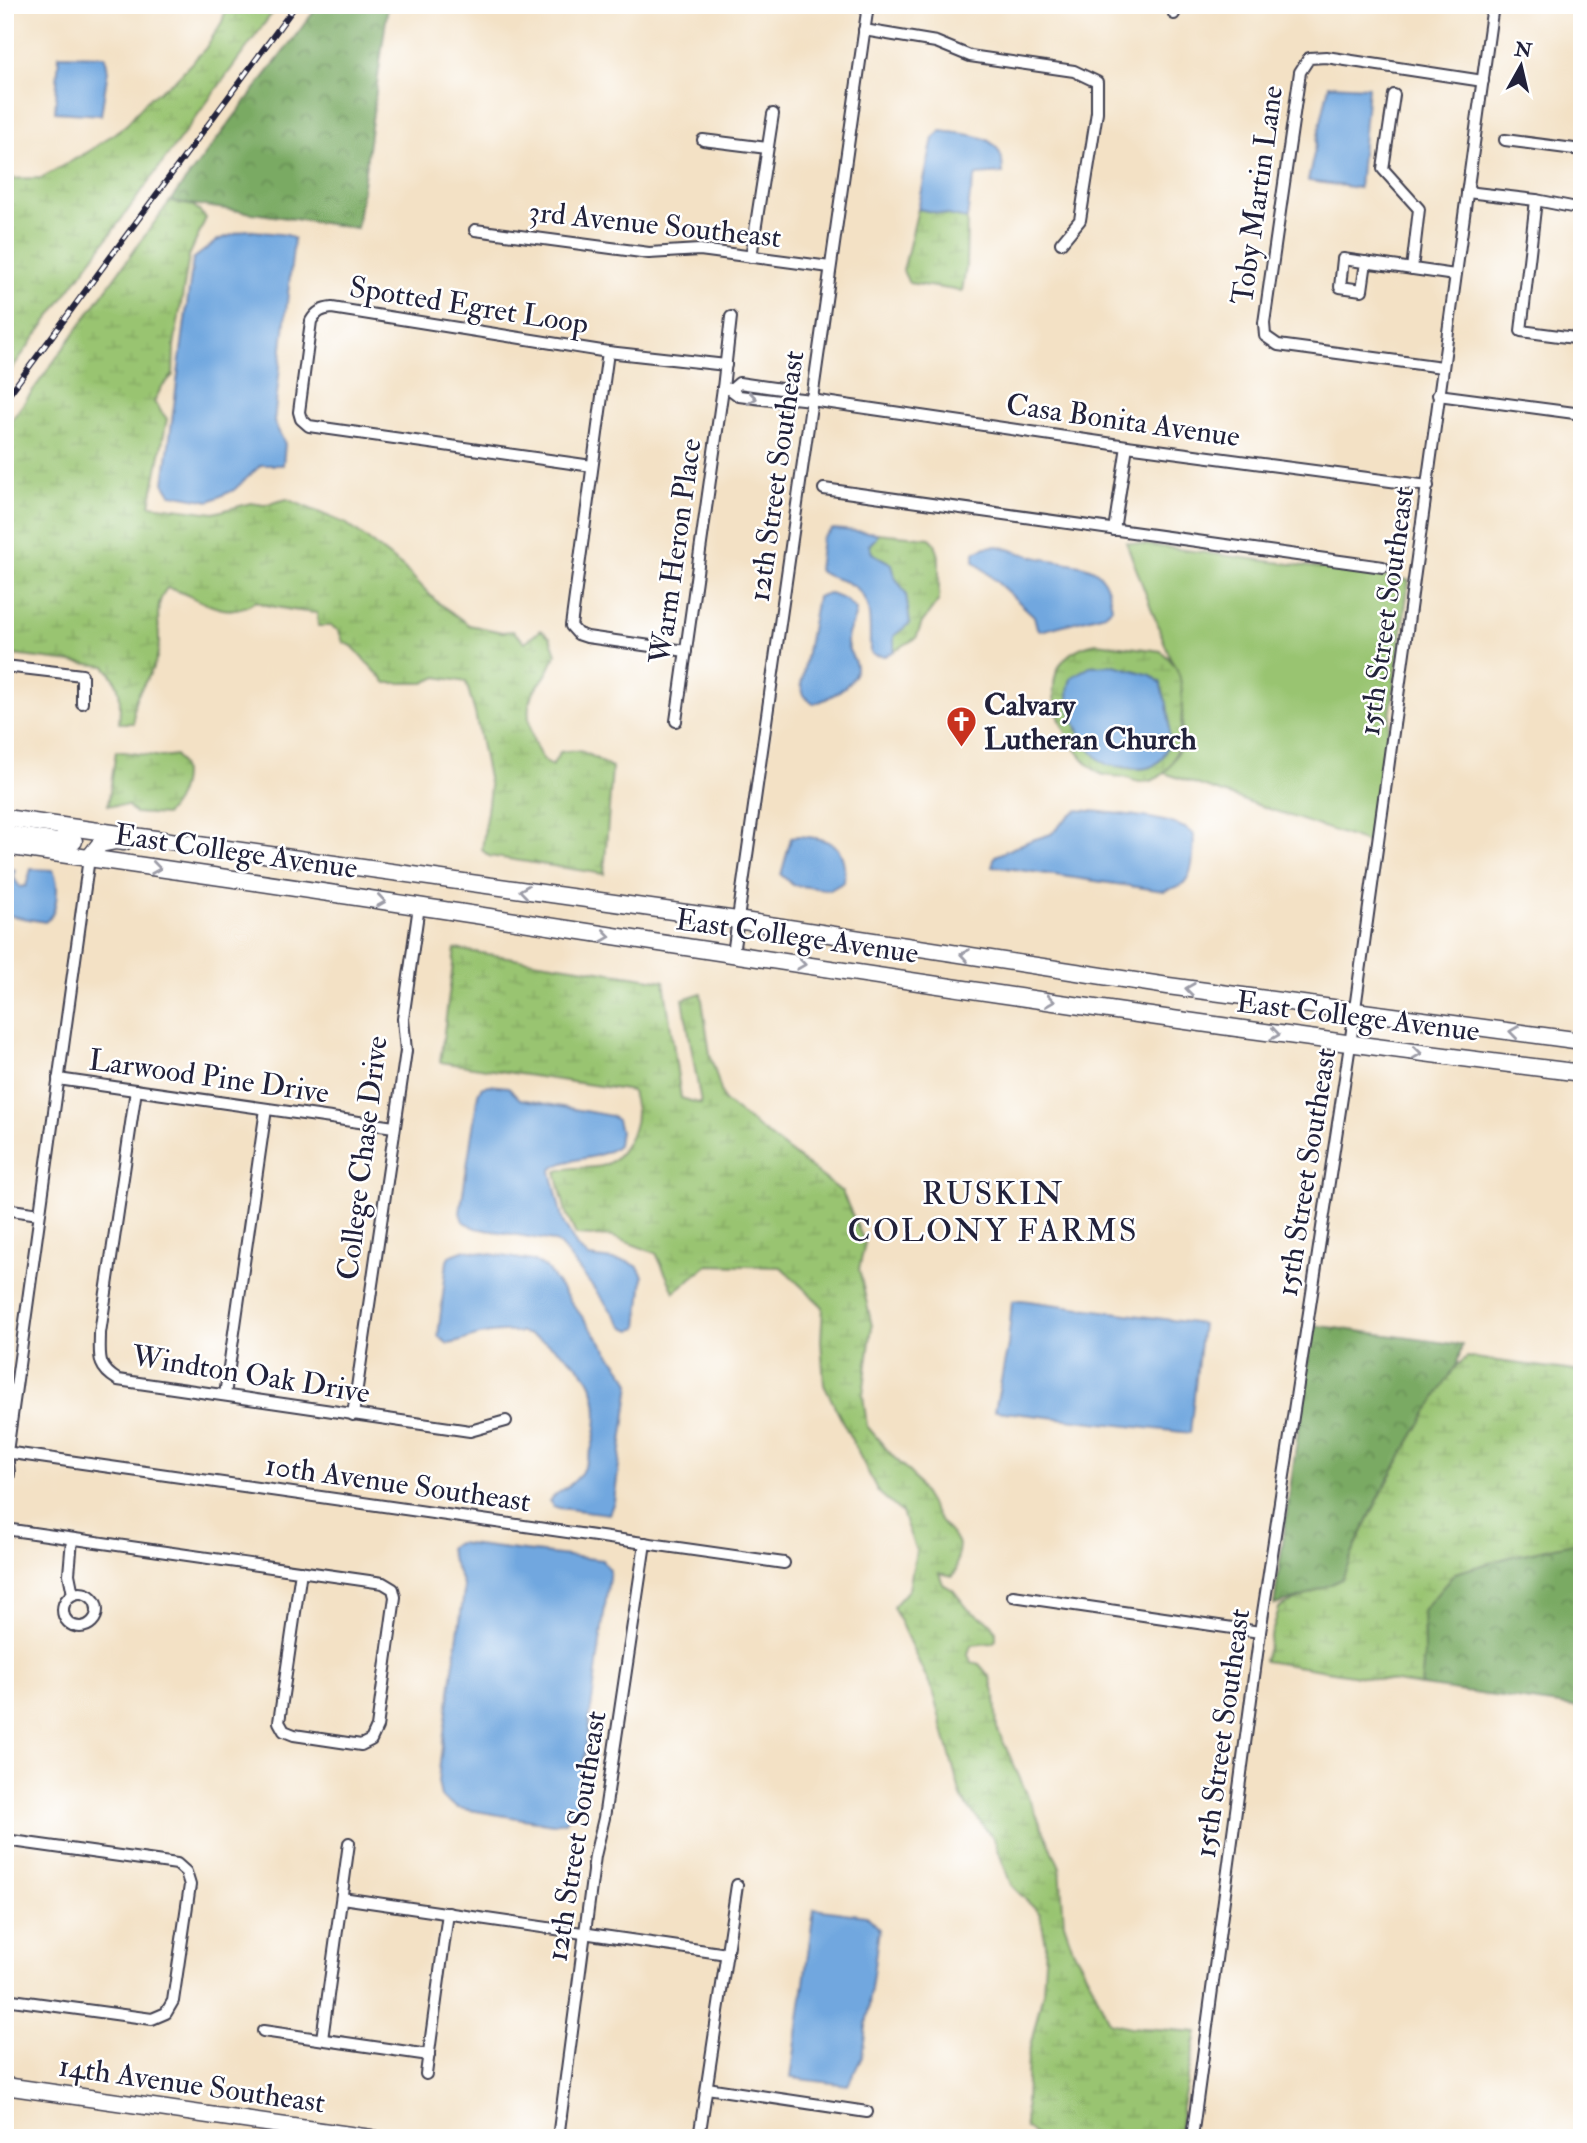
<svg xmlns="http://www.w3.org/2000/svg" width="1587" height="2143" viewBox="0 0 1587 2143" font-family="'IM FELL Double Pica',serif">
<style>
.green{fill:#99c471;stroke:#5e7356;stroke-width:2}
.forest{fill:url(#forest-crowns);stroke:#4e664f;stroke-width:2}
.wetland{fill:url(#wetland-marsh);stroke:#5e7356;stroke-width:2;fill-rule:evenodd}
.water{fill:#71a7df;stroke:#4a648d;stroke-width:2}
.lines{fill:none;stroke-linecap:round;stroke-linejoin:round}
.street-casing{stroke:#413f50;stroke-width:14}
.secondary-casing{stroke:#413f50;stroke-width:19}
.street{stroke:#fff;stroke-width:10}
.secondary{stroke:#fff;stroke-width:16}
.rail-casing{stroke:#22223b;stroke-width:6}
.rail{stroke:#fff;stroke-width:3.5;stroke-dasharray:10;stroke-linecap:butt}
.oneway{stroke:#9c9ca7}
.labels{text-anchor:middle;stroke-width:5;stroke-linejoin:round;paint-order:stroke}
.street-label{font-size:30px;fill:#22223b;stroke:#fff}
.poi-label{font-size:30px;font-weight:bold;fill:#22223b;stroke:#fff;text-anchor:start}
.neighbourhood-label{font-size:32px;letter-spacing:2px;fill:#22223b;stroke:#fff}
</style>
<defs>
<pattern id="forest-crowns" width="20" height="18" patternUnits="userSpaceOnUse" patternTransform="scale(1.75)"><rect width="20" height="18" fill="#7aaa63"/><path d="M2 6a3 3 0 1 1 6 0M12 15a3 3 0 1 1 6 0" fill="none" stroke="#648a53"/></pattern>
<pattern id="wetland-marsh" width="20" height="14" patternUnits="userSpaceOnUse" patternTransform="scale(1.75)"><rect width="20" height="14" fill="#99c471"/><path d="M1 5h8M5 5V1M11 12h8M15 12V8" fill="none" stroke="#84a863"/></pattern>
</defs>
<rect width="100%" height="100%" fill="#fff"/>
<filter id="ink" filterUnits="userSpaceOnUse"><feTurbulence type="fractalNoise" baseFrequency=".0143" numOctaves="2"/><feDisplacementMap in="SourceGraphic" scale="14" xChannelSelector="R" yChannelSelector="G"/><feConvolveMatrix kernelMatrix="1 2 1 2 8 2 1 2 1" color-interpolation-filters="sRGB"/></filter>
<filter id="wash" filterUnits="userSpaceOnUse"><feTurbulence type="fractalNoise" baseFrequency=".00686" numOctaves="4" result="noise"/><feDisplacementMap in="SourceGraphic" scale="28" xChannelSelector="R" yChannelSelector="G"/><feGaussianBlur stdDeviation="1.57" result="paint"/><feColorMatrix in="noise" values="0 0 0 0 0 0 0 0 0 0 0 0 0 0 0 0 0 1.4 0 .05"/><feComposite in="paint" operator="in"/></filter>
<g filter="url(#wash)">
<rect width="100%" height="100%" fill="#f3e1c5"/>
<path class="green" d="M1126,542l283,38 -37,264 -208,-71c5,-7 12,-15 15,-24 6,-21 4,-70 -8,-89z"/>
<g class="forest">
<path d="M319,5h69l-31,223 -187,-27z"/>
<path d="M1313,1325l149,20 -6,22c-44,68 -85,137 -114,212l-29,15 -39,11z"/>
<path d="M1582,1541v167l-161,-22 3,-33 -1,-43 31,-37 55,-16z"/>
</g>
<g class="wetland">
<path d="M227,5h51l-273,373v-199l36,-1 47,-26 38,-27 21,-25 28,-20 30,-31 17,-27z"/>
<path d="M170,201l24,5 12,12 -17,38 -15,90 -1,29 -12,13 -7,14 13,17 -17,86 64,8 37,-10 13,2 23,-6 60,25 56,43 33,34 33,24 33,7 11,-1 12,11 16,-12 9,7 6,17c-4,8 -7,18 -13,25 -4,6 -9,11 -12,18 -7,17 2,60 21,69l8,-14c26,-5 31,5 52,16l-8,106 -115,-18 -7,-6 8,-62 -15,-75 -9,-31 -29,-5 -13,6h-38l-34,-37 -9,-4 -4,-11 -8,-5h-13l-1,-13c-17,-2 -48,-5 -61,-12 -35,23 -56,-6 -89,-13 -17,22 -3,44 -10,69 -4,16 -16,29 -22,44 -2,7 -1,15 -1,22h-15c2,-24 3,-38 -14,-57l-100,-12v-225z"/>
<path d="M918,209l49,10 -1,49 -4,23 -53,-8 -6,-12z"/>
<path d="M877,533l53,5 5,5 4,13v44l-17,23 -6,15 -22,13v-15l6,-5 6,-37 -11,-17 -4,-13 -19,-11 -3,-8 7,-7z"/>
<path d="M1097,643l64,8c6,6 14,12 17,21 6,15 4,37 3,53 -2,22 -8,55 -38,57 -6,1 -14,-4 -20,-5 -9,-1 -19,0 -26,-5 -40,-32 -73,-116 0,-129zM1161,687c12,35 17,93 -38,80z"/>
<path d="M116,751l47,6 12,-2c16,17 5,46 -10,60l-30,-2 -7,-7 -20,-1z"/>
<path d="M455,949l209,32 17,117 20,6 -18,-105 18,-6 9,61 14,47 118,91 23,51 -6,26 13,57 -9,69 4,31 22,26 24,24 24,40 22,28 -3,27 -3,5 -14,-3 4,11 10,6 16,20 23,14 4,8v8l-4,3 -21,2 -3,9 3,8 8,2 11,13 5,19 2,32 63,139 4,56 9,26 20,37 16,36 21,5 67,5 -15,75 -3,31h-140l-14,-11 3,-71 15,-64 3,-48 -6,-30 -29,-29 -17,-46 -32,-40 -30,-109 -39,-83 16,-18 7,-38 -14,-38 -24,-21 -54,-107 -3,-45 2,-33 -42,-40 -73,-2 -34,27 -18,-39 -43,-16 -37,-2 -10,-22 -10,-41c15,-7 29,-2 45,-6 19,-4 35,-34 35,-53 0,-7 -3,-15 -4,-22l-192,-29z"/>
<path d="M1467,1357l115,15v169l-73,16 -54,16 -32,37 1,43 -3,33 -157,-25 15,-53 63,-29c30,-75 70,-143 113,-212z"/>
</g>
<g class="water">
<path d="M59,55l46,1 3,14 -7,45 -46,-3z"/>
<path d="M1329,85l39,2 -9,101 -51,-7z"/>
<path d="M941,131c20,3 53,2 60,25 2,4 1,12 2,17l-27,2 -6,20 -3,24 -49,-10 15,-71z"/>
<path d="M246,230l41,5 7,4 -20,183 11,22 -2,21h-22l-27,25 -24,11 -39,-7 -7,-11 29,-224 25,-19z"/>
<path d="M833,529l44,4 -1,5 -7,7 3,8 20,11 3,13 11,17 4,29 -16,13v15l-9,5 -12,-1 -3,-4c-1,-25 5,-55 -22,-68 -10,-5 -21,-5 -30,-13l4,-32z"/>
<path d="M998,546c18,5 36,12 53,14 39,7 54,3 61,48l-7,6 -64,17 -4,-3 -3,-12 -60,-55v-9l12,-5z"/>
<path d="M828,593l18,7 10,10c0,11 -9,19 -9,31 -1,9 8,16 9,26 1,17 -29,33 -43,37l-9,-8 -3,-11 16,-88z"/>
<path d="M1114,665l37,10 10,8c0,8 4,14 6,21 2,12 3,26 1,37 -4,26 -21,31 -43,26 -7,-1 -15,0 -21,-4 -21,-15 -45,-61 -32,-86l18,-11z"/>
<path d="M1078,810c24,2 103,7 116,25 -1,15 1,41 -13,50 -4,3 -12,4 -17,6l-172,-25 3,-10 34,-15 22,-7 20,-20z"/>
<path d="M799,836c34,3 48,9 45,46l-14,8 -37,-5 -12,-10 10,-37z"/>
<path d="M5,866l10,4 -1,8 6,9 6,-1 5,-17 22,1c7,13 5,44 -8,52l-40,-7z"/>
<path d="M488,1085l20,2 12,12 91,17 6,4 3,11 -2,14c-19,17 -56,11 -67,26l12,51 14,25 12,10 40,5 9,5 5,9 -5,52 -7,2 -7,-3 -64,-82 -7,-4 -78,-13 -12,-7 -3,-8 18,-119 3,-6z"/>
<path d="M465,1250l68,11 12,6 82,110 3,7 -16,118 -5,12 -50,-6 -6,-2 -4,-5c9,-11 25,-15 32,-28 14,-24 22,-62 10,-89 -7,-16 -25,-29 -39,-38 -9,-5 -19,-11 -29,-13 -17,-3 -38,0 -54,5 -7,3 -13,5 -21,6l-10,-8 9,-75 2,-5z"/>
<path d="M1021,1300l181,24 -12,109 -195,-22 13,-66 4,-44z"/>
<path d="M458,1543l144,17 8,10 -33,241 -13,11 -11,2 -95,-16 -17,-11 -3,-16 3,-27 23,-162c-1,-17 -14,-29 -15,-45z"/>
<path d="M814,1909l52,7 13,13 -17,128 -14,28 -57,-7z"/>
</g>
</g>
<g filter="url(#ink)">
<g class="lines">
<defs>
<g id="street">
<path d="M1174,14l1,-9"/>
<path d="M864,30l72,12 34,14 104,15 23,11v30l-17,108 -19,23"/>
<path d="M1394,95l-11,74 36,40 -7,60"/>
<path d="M703,140l64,8"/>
<path d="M1505,140l77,10"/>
<path d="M1467,192l69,8 46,9"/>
<path d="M1536,200l-15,131 61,8"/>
<path d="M475,230l174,23 51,-3 130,17"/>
<path d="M751,257l22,-143"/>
<path d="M1366,262l-4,28 -22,-3 3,-28 112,16"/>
<path d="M608,352l-37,274 7,8 9,3 99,14"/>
<path d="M1442,367l-164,-22 -13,-9 -1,-13 36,-251 9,-14 17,-1 157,24"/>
<path d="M729,389l-6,-1 8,-71"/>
<path d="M1438,395l144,19"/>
<path d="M793,398l-5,-8 -49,-7 -8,7 8,6 48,6 6,-4 18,2 316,46 301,40"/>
<path d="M592,466l-283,-40 -8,-7 -2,-7 12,-91c5,-9 11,-12 21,-13l276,44 118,13"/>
<path d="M824,489l559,78"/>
<path d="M1114,530l13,-84"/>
<path d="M5,666l77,9v28"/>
<path d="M676,721l47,-333"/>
<path d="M733,954l135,-949"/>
<path d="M58,1079l336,48"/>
<path d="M136,1090l-36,243c0,23 -4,34 18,47l352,51 36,-10"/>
<path d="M5,1209l34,5"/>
<path d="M225,1395l41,-286"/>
<path d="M353,1415l53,-364 -3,-32 16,-113"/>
<path d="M5,1452l779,111"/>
<path d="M5,1500l4,-27 -2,-21 82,-594"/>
<path d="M5,1529c126,18 252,36 378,54l10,6 2,8 -18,130 -6,13 -10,5 -67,-10 -10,-4 -5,-9 22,-151"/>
<path d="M72,1539l-3,35 4,20"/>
<circle cx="80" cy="1610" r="17"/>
<path d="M1013,1596l247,36"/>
<path d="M5,1840l172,24 9,8 4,13 -17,116 -7,12 -14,6 -147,-20"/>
<path d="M342,1898l385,56"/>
<path d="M263,2031l166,24"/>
<path d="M322,2039l27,-196"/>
<path d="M426,2074l22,-161"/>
<path d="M707,2088l160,24"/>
<path d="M558,2138l37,-282 9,-38 41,-275"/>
<path d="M699,2138l38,-253"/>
<path d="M1192,2138l68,-506 90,-587 143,-1040"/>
</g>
<g id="secondary">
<path d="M5,818l732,102 431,66 414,55"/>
<path d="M5,834l65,10 4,-3 -13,-15"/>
<path d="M5,846c137,20 275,39 412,60 388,59 775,120 1165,167"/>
<path d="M89,858l11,-14 16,-3 8,1"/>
<path d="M5,2086l366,52"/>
</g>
</defs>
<use href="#street" class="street-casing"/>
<use href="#secondary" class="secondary-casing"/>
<use href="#street" class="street"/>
<use href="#secondary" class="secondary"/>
<defs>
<path id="rail" d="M5,400l291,-395"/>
</defs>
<use href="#rail" class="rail-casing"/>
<use href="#rail" class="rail"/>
</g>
<defs><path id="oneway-chevron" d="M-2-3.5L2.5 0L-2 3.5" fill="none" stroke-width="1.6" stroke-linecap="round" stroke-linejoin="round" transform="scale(1.75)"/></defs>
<g class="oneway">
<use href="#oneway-chevron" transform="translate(752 398) rotate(7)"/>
<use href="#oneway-chevron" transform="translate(156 868) rotate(8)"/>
<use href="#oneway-chevron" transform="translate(524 891) rotate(-172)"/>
<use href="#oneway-chevron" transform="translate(381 901) rotate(8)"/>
<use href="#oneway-chevron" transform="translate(606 936) rotate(8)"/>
<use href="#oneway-chevron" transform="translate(965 955) rotate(-171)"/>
<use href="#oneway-chevron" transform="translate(801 964) rotate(8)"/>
<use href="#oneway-chevron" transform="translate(1190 989) rotate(-172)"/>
<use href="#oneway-chevron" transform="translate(1050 1001) rotate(8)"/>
<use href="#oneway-chevron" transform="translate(1514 1032) rotate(-172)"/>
<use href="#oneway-chevron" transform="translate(1275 1034) rotate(8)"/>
<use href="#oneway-chevron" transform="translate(1417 1053) rotate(7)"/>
</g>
</g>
<defs>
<symbol id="church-pin" viewBox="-11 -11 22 30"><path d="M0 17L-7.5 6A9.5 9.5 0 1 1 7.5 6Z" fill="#c8321e" stroke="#fff"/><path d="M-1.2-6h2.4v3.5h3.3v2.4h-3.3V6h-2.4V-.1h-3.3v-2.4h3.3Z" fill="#fff"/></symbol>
</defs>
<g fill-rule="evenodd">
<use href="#church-pin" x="944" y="704" width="35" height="47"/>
</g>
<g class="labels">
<g class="street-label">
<text transform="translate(1257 195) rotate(-82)" y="10">Toby Martin Lane</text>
<text transform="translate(655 224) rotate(6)" y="10">3rd Avenue Southeast</text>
<text transform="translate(469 305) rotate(9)" y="10">Spotted Egret Loop</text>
<text transform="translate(1123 420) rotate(8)" y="10">Casa Bonita Avenue</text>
<text transform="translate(776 476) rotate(-82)" y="10">12th Street Southeast</text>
<text transform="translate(675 551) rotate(-82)" y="10">Warm Heron Place</text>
<text transform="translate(1386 611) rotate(-82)" y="10">15th Street Southeast</text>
<text transform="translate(236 851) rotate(8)" y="10">East College Avenue</text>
<text transform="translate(797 936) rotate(8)" y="10">East College Avenue</text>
<text transform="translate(1358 1016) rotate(7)" y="10">East College Avenue</text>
<text transform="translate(209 1076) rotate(8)" y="10">Larwood Pine Drive</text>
<text transform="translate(362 1158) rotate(-83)" y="10">College Chase Drive</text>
<text transform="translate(1306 1172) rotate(-81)" y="10">15th Street Southeast</text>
<text transform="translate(251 1374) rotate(9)" y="10">Windton Oak Drive</text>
<text transform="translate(398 1483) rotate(8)" y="10">10th Avenue Southeast</text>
<text transform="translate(1222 1733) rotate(-82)" y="10">15th Street Southeast</text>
<text transform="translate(576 1836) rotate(-81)" y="10">12th Street Southeast</text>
<text transform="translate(192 2084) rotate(8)" y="10">14th Avenue Southeast</text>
</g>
<g class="poi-label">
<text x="984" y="715">Calvary<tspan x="984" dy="34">Lutheran Church</tspan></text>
</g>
<g class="neighbourhood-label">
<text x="993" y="1204">RUSKIN<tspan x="993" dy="37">COLONY FARMS</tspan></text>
</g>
</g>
<rect width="1587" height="2143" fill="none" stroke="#fff" stroke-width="28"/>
<g transform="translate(1521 66) rotate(8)" stroke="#ffffff" stroke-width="5" paint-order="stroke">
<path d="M0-5L12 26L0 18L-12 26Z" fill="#22223b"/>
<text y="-10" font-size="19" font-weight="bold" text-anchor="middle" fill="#22223b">N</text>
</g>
</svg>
